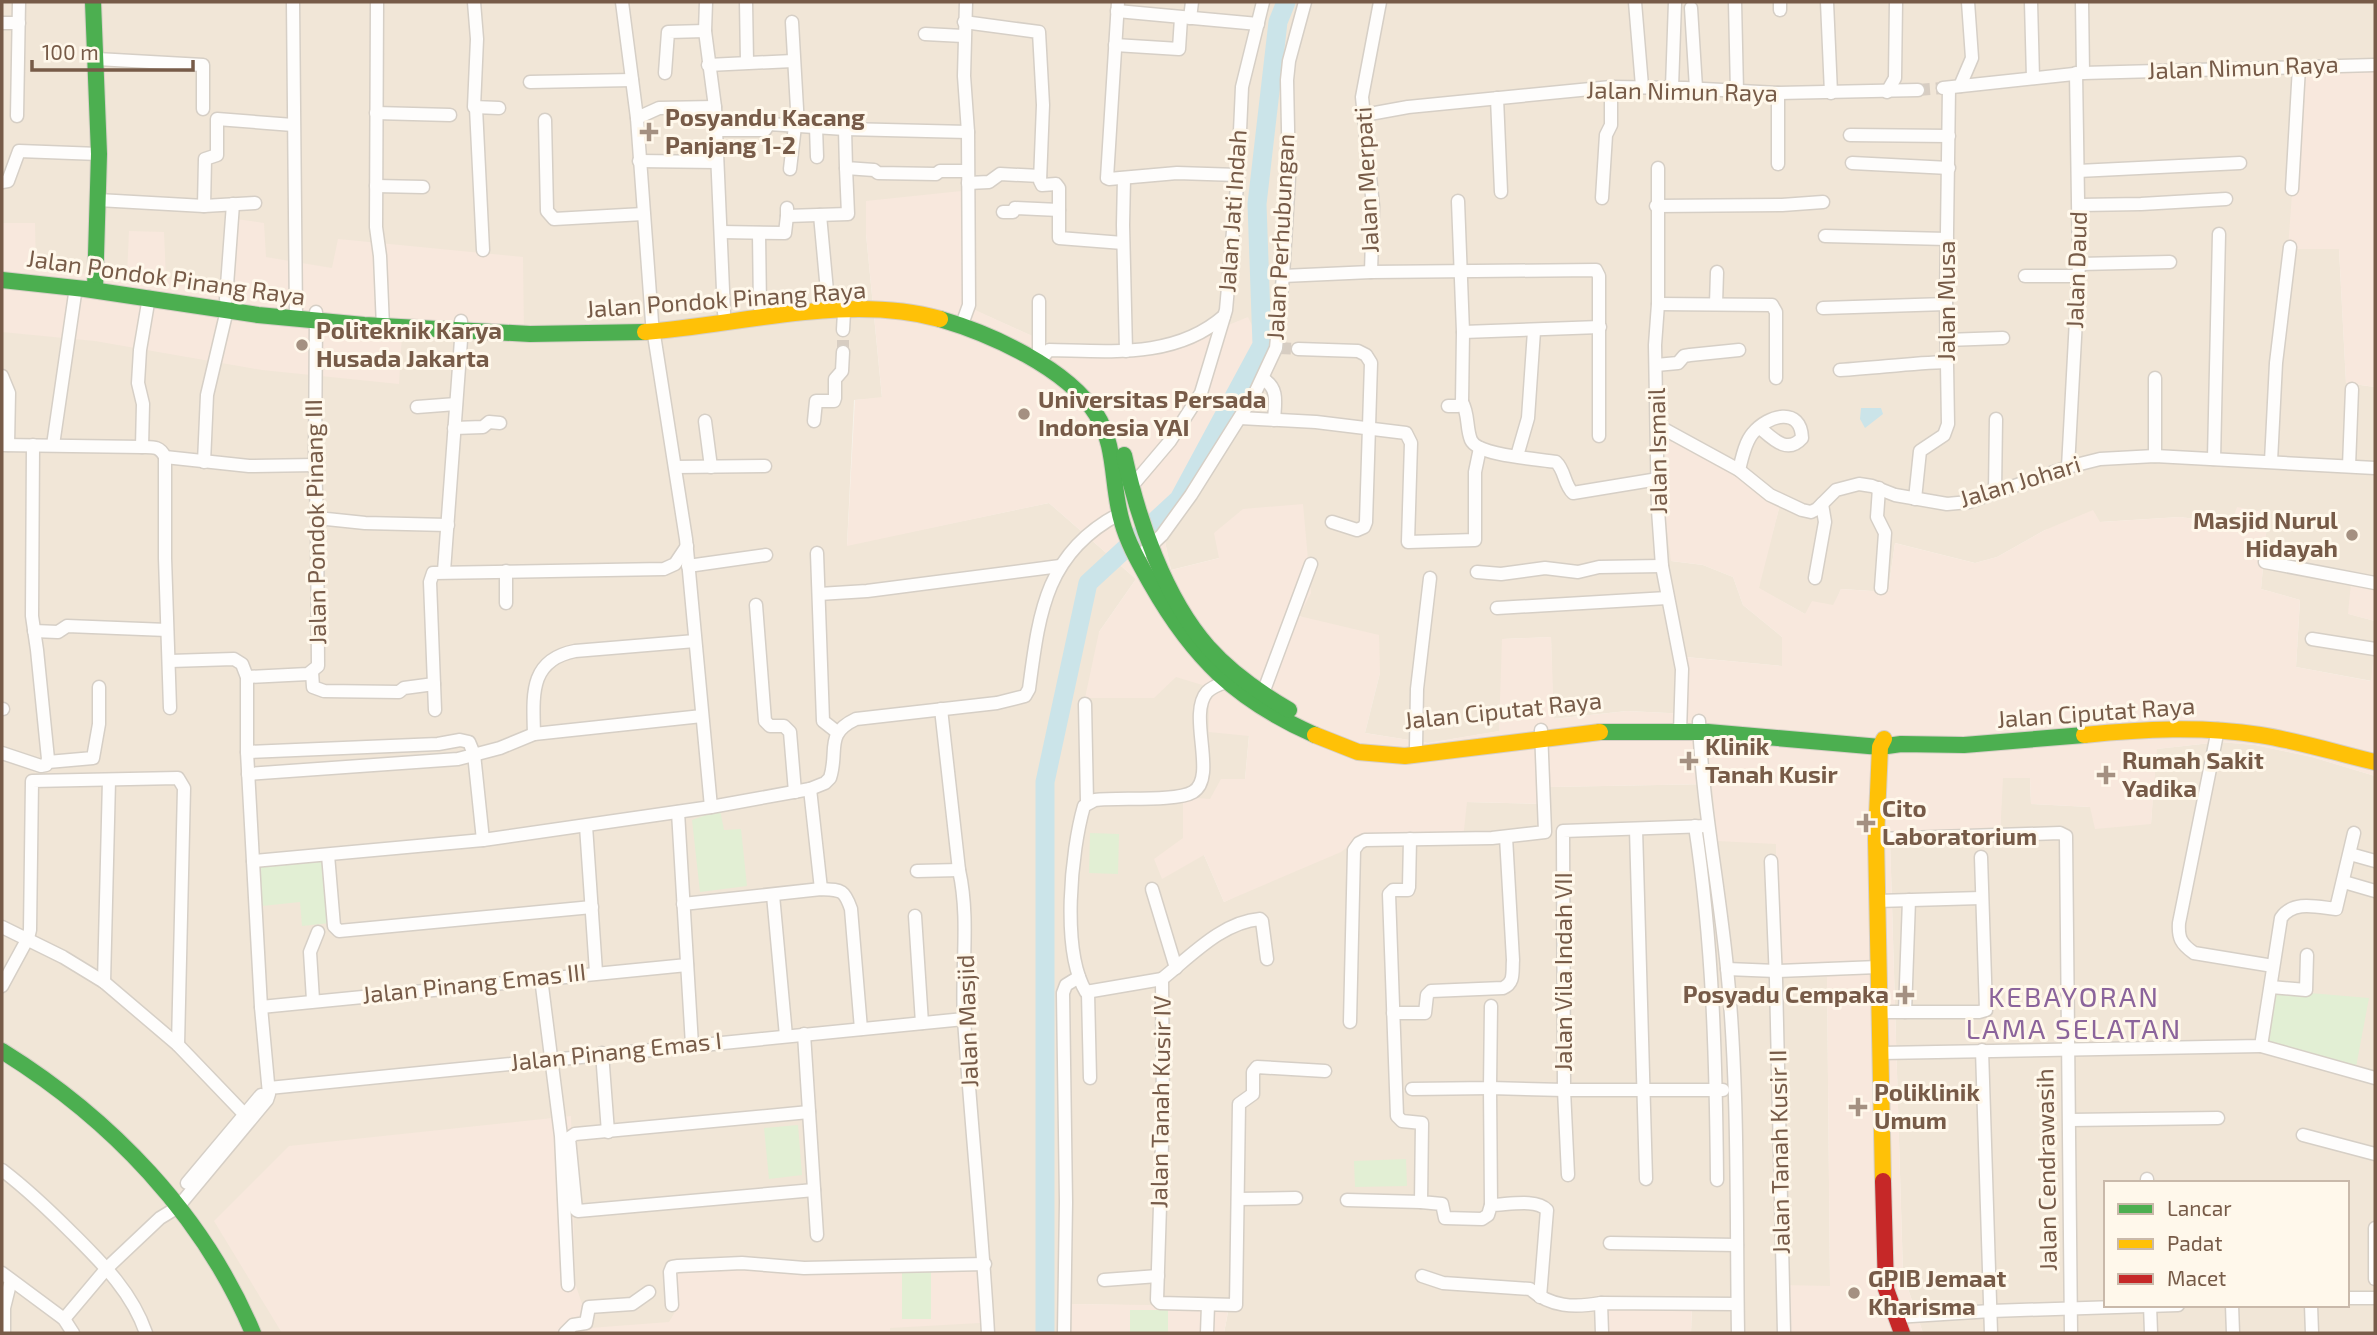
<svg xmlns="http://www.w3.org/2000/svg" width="2377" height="1335" viewBox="0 0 2377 1335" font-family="'Exo 2',sans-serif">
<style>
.residential{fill:#f1e6d7;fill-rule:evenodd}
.commercial{fill:#f8e8dd}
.green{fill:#e2efd4}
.water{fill:#cbe4e9}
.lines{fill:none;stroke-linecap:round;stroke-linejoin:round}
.river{stroke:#cbe4e9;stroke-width:19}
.street-tunnel{stroke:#d7cdc2;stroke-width:12;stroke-dasharray:12 6;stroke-linecap:butt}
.street-casing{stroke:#d6cfc6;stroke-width:15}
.fast-casing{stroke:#d6cfc6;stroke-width:18}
.slow-casing{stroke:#d6cfc6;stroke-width:18}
.jam-casing{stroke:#d6cfc6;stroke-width:18}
.street{stroke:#fefdfc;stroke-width:12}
.fast{stroke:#4caf50;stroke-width:16}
.slow{stroke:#ffc107;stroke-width:16}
.jam{stroke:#c62828;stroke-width:16}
.poi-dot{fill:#a49081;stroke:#fff8eb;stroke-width:2.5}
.labels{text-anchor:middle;stroke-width:6;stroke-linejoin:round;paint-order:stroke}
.street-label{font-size:24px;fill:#775b48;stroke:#fff8eb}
.poi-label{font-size:24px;font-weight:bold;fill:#775b48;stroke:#fff8eb;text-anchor:start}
.quarter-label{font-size:28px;letter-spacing:2px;fill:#8b649b;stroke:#fff8eb}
</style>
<rect width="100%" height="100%" fill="#f7f3ea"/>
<g class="residential">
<path d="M2,2h2373v62l-86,185h50l7,134 29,4v200l-26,27 26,7 -3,60 -76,-14 4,-67 -39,-11 7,-76 -37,11 -51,-7 -80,5 -55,8 -48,27 -22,6 -80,-20 -7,49 -47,-3 -7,17 -29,8 -47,-26 25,-95 -112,68 32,4 30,12 10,28 39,32v29l-96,-9 3,57 -62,-3 -74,8 -2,-82 -48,2 -3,92 -72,12 -63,-10 15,-60 -161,-115 -48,12 -8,-38 16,-187 -107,9 -100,-45 -106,-108v33l16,164 -28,2 -7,145 202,-42 87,76 -37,53 77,44 33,10 40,49 -4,44 -41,76 20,47 137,-66 105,-34 82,2 1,-17 163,-3 64,60 1,132 50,1 3,309 -45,47h-94l1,-25 -89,25h-379l5,-26 -157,-3v29h-1070z"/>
<path d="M2220,742l35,3 57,12 63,19v557h-452l-20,-59 -13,-436 110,-2 2,-58h28l1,26 59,3 61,17 5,-75zM2106,1183h241v122h-241z"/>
</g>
<g class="commercial">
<path d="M2375,64v323l-29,-4 -7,-134h-51l13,-181z"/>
<path d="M971,190l2,119 99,45 107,-9 69,-28 22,44 -107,171 8,38 48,-12 -5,-25 29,-24 60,-5 8,89 -12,23 80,19 1,38 -15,60 63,10 71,-12 3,-92 49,-2 3,82 73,-8 61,3 -3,-57 97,9v-29l-39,-32 -10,-28 -30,-12 -32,-4 -10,-74 7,-46 19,4 96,48 -24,95 46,26 7,-13 21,4 8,-16 47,3 7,-49 80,20 22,-6 48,-27 48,-20 7,12 80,-5 51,7 6,-17 31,6 -7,76 39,11 -4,67 75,14 4,-34v129l-63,-19 -57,-12 -35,-3 -63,7 -6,75 -56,5 -5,-22 -59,-3 -1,-26h-27l-3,58 -110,2 13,436 20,59h-138l-2,-48 47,1 -3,-309h-50l-1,-133 -59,-3 -5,-57 -162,3 -2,17 -81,-2 -4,37 -102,-3 -20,16 -117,50 -20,-47 -42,24 -8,-20 29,-21v-41l27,2 11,-20h24l4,-43 -40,-4v-45l-33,-10 -22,21h-69l14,-66 37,-53 -87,-76 -202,43 8,-146 27,-3 -16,-163v-33z"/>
<path d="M236,219l28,4 2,34 66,11 6,-29 185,18 1,81 -122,-4 -3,50 -137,-14 -167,-29 -93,-9v-109h33l1,47 91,7 2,-46 35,1 2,47 64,4z"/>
<path d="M2351,583l24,4v34l-27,-7z"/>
<path d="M571,1116l4,167 15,45 79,-6 9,-15 -3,-40 307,-5 -2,61 -90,5v5h-608l-68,-112 75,-75z"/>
<path d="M1072,1304l157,2 -5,27h-152z"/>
<path d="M1692,1307l-1,26h-88v-24z"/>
</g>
<g class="green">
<path d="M720,810l4,20 17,-1 6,57 -47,6 -8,-72z"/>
<path d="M1090,833l29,1 -1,40 -29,-1z"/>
<path d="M324,859l6,64 -28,3 -2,-24 -38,4 -3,-43z"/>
<path d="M2274,990l95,8 -13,69 -90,-24z"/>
<path d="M798,1125l4,50 -33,4 -5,-51z"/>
<path d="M1406,1159l1,27 -52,1 -1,-26z"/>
<rect x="902" y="1272" width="29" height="47"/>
<rect x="1130" y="1310" width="38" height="23"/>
</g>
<path class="water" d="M1861,408h20l2,6 -18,14 -5,-9z"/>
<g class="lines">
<path class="river" d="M1045,1333v-551l43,-199 91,-84 83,-154 -5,-141 21,-182 8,-20"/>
<g class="street-tunnel">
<path d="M1918,90l25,-2"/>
<path d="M1279,348l19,1"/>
<path d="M843,352v-22"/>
</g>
<defs>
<g id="street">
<path d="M293,2l3,317"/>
<path d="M377,2l-1,225 4,29 3,71"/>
<path d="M474,2l3,37 -3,68 25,1"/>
<path d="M622,2l15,116 15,204 34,217 25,268"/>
<path d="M706,2l-1,29 10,76 9,206"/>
<path d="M746,2l1,60"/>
<path d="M1118,2l-11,176 2,1 68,-6 61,2"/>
<path d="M1635,2l7,84"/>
<path d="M1735,2l2,90"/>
<path d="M1780,2v8"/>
<path d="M1827,2l4,91"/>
<path d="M2031,2l2,76"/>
<path d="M2082,2l1,71"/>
<path d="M1691,8l5,80"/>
<path d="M1117,11l141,13"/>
<path d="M1190,18l2,-16"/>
<path d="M792,22l6,104"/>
<path d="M964,22l75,10 4,73 -3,76 2,4 14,-1 3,4v50l64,5"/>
<path d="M2,23h17"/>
<path d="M925,34l38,2"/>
<path d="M1115,45l64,4 2,-31"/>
<path d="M97,59l106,6v44"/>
<path d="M708,65l85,-4"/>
<path d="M665,73l3,-41 37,-1"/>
<path d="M530,82l102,-2"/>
<path d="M1960,86l12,-28 -4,-56"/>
<path d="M1672,87l3,-85"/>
<path d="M1943,88l140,-15 292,-8"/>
<path d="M1887,92l8,-14 1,-76"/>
<path d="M1778,93v71"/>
<path d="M1497,98l4,94"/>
<path d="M476,108l7,142"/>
<path d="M376,113l74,2"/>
<path d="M1364,115l44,-8 203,-20 74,1 93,5 140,-3"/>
<path d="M17,116l2,-114"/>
<path d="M637,118l22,-10 56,-1"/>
<path d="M545,120l2,91 7,8 89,-5"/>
<path d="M816,127l1,30"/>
<path d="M845,129l1,39 28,2 4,3 58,1 4,-3h27"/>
<path d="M715,130h50l4,-6 76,5 123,3"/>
<path d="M1850,135l99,1"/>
<path d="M639,161l78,1"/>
<path d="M1852,163l97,5"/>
<path d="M1658,168v136l-3,41 3,165 4,56 20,103 -2,63"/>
<path d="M790,169l5,-43"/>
<path d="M2078,171l162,-8"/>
<path d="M1124,178l-1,47 3,126"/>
<path d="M2,182l6,-1 11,-30 80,3"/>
<path d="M968,183l21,-1 11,-8 40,2"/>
<path d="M376,186l47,1"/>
<path d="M2292,189l7,-122"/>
<path d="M1602,198l4,-63 5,-10v-38"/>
<path d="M98,200l106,6 51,-3"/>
<path d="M2080,205l61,-1 85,-5"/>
<path d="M204,206l1,-47 12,-4v-36l76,6"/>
<path d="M1656,206l126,-1 41,-3"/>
<path d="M787,208v8l61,-2 -2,-46"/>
<path d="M1003,212h10l2,-4 44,2"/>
<path d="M820,215l8,87"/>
<path d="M721,232l64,1 2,-17"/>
<path d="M759,233l1,75"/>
<path d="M1825,236l122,3"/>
<path d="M2079,264l91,-2"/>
<path d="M1371,272l2,-66 -11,-109 18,-95"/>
<path d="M1283,276l88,-4 225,-2 3,6v160"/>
<path d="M2025,276h53"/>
<path d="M226,299l7,-95"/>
<path d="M1658,304l114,1 4,7v66"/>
<path d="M1716,304l1,-32"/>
<path d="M1823,308l123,-4"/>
<path d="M961,327l8,-22 -1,-173 -4,-56 2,-74"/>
<path d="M843,330l1,-18"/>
<path d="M1463,332l137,-5"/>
<path d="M1946,340l57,-2"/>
<path d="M1298,349l60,2 8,4 5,8 -5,159 -2,5 -7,3 -25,-8"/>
<path d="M1039,353v-52"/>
<path d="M1044,356l5,-6c60,1 126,9 175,-34"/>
<path d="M1656,365l22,-2 6,-7 6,-1 49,-5"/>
<path d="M1840,370c36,-2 71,-7 107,-8"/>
<path d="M2,376l7,17 -1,52"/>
<path d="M2155,378v78"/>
<path d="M1263,379c16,9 12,24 11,41"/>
<path d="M1462,402c7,12 4,26 9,38 7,16 68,19 85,22 9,8 8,23 17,31l85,-14"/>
<path d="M1448,406h10l4,-4 1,-70 -5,-131"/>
<path d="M417,407l39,-3"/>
<path d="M1240,418l76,4 90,11 5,10 -3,99 67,-2v-68l5,-24"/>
<path d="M705,421l6,46"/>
<path d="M814,421l2,-20h18l1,-3v-19l7,-8 1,-19"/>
<path d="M454,428l29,-1 6,-5 11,1"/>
<path d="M1658,428l6,1 75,41 31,25 32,15 9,2 6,-3 19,-19 23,-6 13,2 23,9 52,9 22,-2 99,-35 32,-8 55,-3 220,12"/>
<path d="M2,445l140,2c11,0 18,-1 23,10v101l5,150"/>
<path d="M53,445l23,-158"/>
<path d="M142,447l1,-43 -5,-21 2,-33 9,-53"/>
<path d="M1517,456l11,-38 6,-87"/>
<path d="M165,457l84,9 66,-1"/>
<path d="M2214,459l5,-225"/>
<path d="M2271,461l5,-98 14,-116"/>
<path d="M204,462l3,-67 20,-85"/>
<path d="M2349,466l3,-77"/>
<path d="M675,467l90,-1"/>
<path d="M2068,467l11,-203 -3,-191"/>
<path d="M1739,470c3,-12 6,-28 14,-37 15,-18 48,-27 49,5 -15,17 -30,0 -43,-11"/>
<path d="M1131,487l39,-46 31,-48 25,-83 12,-135 4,-88 21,-85"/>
<path d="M1879,488l-2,29 8,16 -4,55"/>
<path d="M1995,492l1,-73"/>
<path d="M1915,499l5,-48 24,-16 4,-11 -2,-120 3,-216"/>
<path d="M317,518l48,5 83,2"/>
<path d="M1145,551l17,-16 29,-40 64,-102 21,-45 7,-72 6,-99 -2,-97 2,-19 16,-59"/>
<path d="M817,553l6,168 14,11"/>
<path d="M2265,562l110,21"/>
<path d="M688,566l78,-11"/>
<path d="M444,571l17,-231v-19"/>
<path d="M506,571v32"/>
<path d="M1477,572l24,2 44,-6 33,4 21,-5 63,-1"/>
<path d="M1815,578l10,-56 -3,-18"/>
<path d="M819,594l48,-3 193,-25"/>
<path d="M756,605l9,116 5,5h14l6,6 5,60"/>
<path d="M1497,608l170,-10"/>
<path d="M34,631l24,1 9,-6 100,4"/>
<path d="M2312,639l63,10"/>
<path d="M312,672l1,15 11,4 75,1 5,-4 30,-4"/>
<path d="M247,677l61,-3 10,-8 -1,-148 -2,-53 1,-153"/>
<path d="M1226,682c-6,2 -14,5 -19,10 -20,23 11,85 -14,100 -17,10 -75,5 -98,8l-11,6c-13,45 -23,145 2,186l76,-13 1,133 -6,188 3,3 76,2 3,-201 14,-10v-22l4,-5 68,4"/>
<path d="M1263,693l48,-129"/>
<path d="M1085,704l2,98"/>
<path d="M2,709h1"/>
<path d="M941,709l18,161c11,49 2,99 5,149 7,105 18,209 24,314"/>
<path d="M435,710l-5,-128 3,-9 231,-4 11,-5 12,-18"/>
<path d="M1699,721c3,83 20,164 28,247 12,119 9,245 11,365"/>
<path d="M2218,729l-39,194c-1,15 2,21 15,30l79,13"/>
<path d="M534,734c-1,-39 -5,-74 41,-83l120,-10"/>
<path d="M1416,747l1,-58 13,-111"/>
<path d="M247,752l191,-8 22,-4 9,2 5,12 9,86"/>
<path d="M2,753l39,13 5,-1 2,-6 -11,-109 -5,-34 1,-171"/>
<path d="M48,762l45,-4 6,-34v-37"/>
<path d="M248,774l210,-15 42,-11 34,-14 168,-18"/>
<path d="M810,789l11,100"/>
<path d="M678,812l14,233"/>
<path d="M586,826l10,146"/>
<path d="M1695,826c18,117 21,236 22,354"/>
<path d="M1636,829l10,350"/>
<path d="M1410,839l-1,48 -1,3h-15l-4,4 8,222 5,5 20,2 -1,79 21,2 3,14 37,1 6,-4 3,-10c16,0 45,-7 56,5l-7,87"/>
<path d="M1876,839l184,-6 6,3 5,497"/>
<path d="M2350,854l25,7"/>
<path d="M328,855l6,71 5,5 253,-24"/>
<path d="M253,861l230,-21 228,-33 99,-18 15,-6 5,-5c9,-28 -6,-44 26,-59l141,-16 28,-7 4,-7c10,-75 16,-136 90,-175"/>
<path d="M1771,861l5,119 8,353"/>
<path d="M917,871l42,-1"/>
<path d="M2344,882l31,9"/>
<path d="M1152,889l24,79"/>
<path d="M773,895l13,141"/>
<path d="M1877,901l104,-3"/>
<path d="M683,904l138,-15c20,1 23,0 30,20l10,120"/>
<path d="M915,916l7,107"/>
<path d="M2,927l61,30 41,25 74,63 72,75"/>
<path d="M1727,969l49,2 102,-4"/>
<path d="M541,978l20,158 7,149"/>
<path d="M1162,979c29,-23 60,-57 98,-60l2,2 5,38"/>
<path d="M104,982l5,-202"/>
<path d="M2,986l26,-48 2,-8 2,-149 146,-3 6,10 -6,257"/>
<path d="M2271,987l35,3 1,-35"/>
<path d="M1088,993l2,85"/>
<path d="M313,1000l-3,-48 8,-20"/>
<path d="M261,1007l426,-42"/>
<path d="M1880,1012h99l7,-2 -5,-153"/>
<path d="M1905,1012l4,-112"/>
<path d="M1393,1013h32l2,-18 4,-4 72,-3c12,-5 9,-16 10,-28l-7,-123"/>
<path d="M1350,1022l4,-172 5,-7 6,-3 127,-2 53,-6 -4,-102"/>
<path d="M804,1034l13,201"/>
<path d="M2261,1046l114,32"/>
<path d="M1982,1050l9,283"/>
<path d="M602,1053l6,79"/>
<path d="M1881,1053l380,-7 20,-128c12,-18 36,-11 55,-9l18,-76"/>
<path d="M269,1088l695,-69"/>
<path d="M1412,1089l78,-1 1,-82"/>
<path d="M809,1112l-234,22 -6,4 7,72 2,1 236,-21"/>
<path d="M2070,1120l148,-2"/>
<path d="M2303,1135l72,19"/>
<path d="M2,1170c25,19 47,40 70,63 30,30 60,59 74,100"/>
<path d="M1568,1175l-4,-85h159"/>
<path d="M2147,1179v4"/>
<path d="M187,1183l74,-88"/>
<path d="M1238,1199l58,-1"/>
<path d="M1347,1200l74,2"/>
<path d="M1491,1205l-1,-117 74,2 -1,-259 145,-5"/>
<path d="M2375,1228v51"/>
<path d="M1610,1243l127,2"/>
<path d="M2,1273l62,46 9,14"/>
<path d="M1422,1276l21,7 87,6c21,18 44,19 71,14"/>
<path d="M1104,1280l54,-4"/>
<path d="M2347,1298h28"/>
<path d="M672,1305l-2,-33 2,-5 6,-1 64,-3 62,5 181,-4"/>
<path d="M2150,1305l1,28"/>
<path d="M2232,1305l1,28"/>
<path d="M2311,1305l1,28"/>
<path d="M1896,1317l95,-6 187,-6"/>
<path d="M64,1319l43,-51 53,-50 18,-11 89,-107 2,-6 -8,-87 -14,-255v-75l-5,-13 -8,-5 -64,2"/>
<path d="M4,1333v-25l7,-28"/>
<path d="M565,1333l8,-8 13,-2 3,-16 43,-3 17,-12"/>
<path d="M1064,1333l2,-131 -3,-209 3,-8 13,-8"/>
<path d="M1207,1333l1,-28"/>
<path d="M1602,1333l-1,-30 136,1"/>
</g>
<g id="fast">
<path d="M93,2l6,152 -4,135"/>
<path d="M2,280l83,9 173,26 106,10 166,9 115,-2"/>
<path d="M940,319c51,15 127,49 156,95 21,32 15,72 26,108 6,22 18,42 29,62 42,74 85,116 164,151"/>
<path d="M1124,455c14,64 40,142 84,192 23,26 52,46 81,63"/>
<path d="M1600,732h108l172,15 21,-3 63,1 120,-10"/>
<path d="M2,1051c108,67 201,163 251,282"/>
</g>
<g id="slow">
<path d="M645,332c94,-7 203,-39 295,-13"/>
<path d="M1315,735l43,17 47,4 195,-24"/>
<path d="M2084,735c59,-6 118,-9 176,0 39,6 77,18 115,27"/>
<path d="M1883,1181l-7,-342 4,-92 4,-8"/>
</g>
<path id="jam" d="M1883,1181l3,108 16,44"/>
</defs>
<use href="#street" class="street-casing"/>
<use href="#fast" class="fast-casing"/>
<use href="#slow" class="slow-casing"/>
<use href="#jam" class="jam-casing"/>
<use href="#street" class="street"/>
<use href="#fast" class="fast"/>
<use href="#slow" class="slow"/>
<use href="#jam" class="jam"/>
</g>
<g class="poi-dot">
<path d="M645.5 121.5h7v7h7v7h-7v7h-7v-7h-7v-7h7z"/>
<circle cx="302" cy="345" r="7"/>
<circle cx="1024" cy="414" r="7"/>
<circle cx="2352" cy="535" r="7"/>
<path d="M1685.5 750.5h7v7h7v7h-7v7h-7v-7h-7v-7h7z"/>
<path d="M2102.5 764.5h7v7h7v7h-7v7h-7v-7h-7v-7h7z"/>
<path d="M1862.5 812.5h7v7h7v7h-7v7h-7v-7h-7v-7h7z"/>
<path d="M1901.5 984.5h7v7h7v7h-7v7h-7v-7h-7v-7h7z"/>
<path d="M1854.5 1096.5h7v7h7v7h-7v7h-7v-7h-7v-7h7z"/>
<circle cx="1854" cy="1293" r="7"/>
</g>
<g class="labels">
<g class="street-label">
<text transform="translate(2243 68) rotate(-2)" y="8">Jalan Nimun Raya</text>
<text transform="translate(1682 92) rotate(1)" y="8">Jalan Nimun Raya</text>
<text transform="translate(1367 180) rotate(-93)" y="8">Jalan Merpati</text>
<text transform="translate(1233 211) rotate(-86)" y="8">Jalan Jati Indah</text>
<text transform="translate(1281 237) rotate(-87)" y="8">Jalan Perhubungan</text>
<text transform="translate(2077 270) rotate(-88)" y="8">Jalan Daud</text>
<text transform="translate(166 278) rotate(8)" y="8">Jalan Pondok Pinang Raya</text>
<text transform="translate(726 300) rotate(-4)" y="8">Jalan Pondok Pinang Raya</text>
<text transform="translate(1947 301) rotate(-90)" y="8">Jalan Musa</text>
<text transform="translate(1658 451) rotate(-91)" y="8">Jalan Ismail</text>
<text transform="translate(2020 482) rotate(-17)" y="8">Jalan Johari</text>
<text transform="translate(316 522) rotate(-91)" y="8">Jalan Pondok Pinang III</text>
<text transform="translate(1503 711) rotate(-6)" y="8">Jalan Ciputat Raya</text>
<text transform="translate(2096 713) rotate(-4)" y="8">Jalan Ciputat Raya</text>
<text transform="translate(1564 972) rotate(-90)" y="8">Jalan Vila Indah VII</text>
<text transform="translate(474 984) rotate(-6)" y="8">Jalan Pinang Emas III</text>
<text transform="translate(968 1021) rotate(-92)" y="8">Jalan Masjid</text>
<text transform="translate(616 1052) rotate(-6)" y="8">Jalan Pinang Emas I</text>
<text transform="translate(1161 1102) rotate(-89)" y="8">Jalan Tanah Kusir IV</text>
<text transform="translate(1780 1152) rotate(-91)" y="8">Jalan Tanah Kusir II</text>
<text transform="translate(2047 1170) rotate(-91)" y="8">Jalan Cendrawasih</text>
</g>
<g class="poi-label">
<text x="665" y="126">Posyandu Kacang<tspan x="665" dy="28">Panjang 1-2</tspan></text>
<text x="316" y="339">Politeknik Karya<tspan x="316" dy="28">Husada Jakarta</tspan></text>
<text x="1038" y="408">Universitas Persada<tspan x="1038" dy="28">Indonesia YAI</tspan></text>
<text x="2338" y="529" text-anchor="end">Masjid Nurul<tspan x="2338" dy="28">Hidayah</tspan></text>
<text x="1705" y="755">Klinik<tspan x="1705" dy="28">Tanah Kusir</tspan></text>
<text x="2122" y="769">Rumah Sakit<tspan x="2122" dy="28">Yadika</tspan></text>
<text x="1882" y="817">Cito<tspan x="1882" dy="28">Laboratorium</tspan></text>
<text x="1889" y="1003" text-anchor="end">Posyadu Cempaka</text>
<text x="1874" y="1101">Poliklinik<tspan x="1874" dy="28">Umum</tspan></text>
<text x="1868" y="1287">GPIB Jemaat<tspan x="1868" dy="28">Kharisma</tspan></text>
</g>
<g class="quarter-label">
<text x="2074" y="1007">KEBAYORAN<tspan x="2074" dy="32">LAMA SELATAN</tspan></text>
</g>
</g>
<rect width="2377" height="1335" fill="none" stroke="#775b48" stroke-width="7"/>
<rect x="2104" y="1181" width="245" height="126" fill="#fff8eb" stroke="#c9b9aa" stroke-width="2"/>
<rect x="2118" y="1204" width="35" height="10" fill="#4caf50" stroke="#c9b9aa" stroke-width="2"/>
<text x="2167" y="1216" font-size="21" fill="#775b48">Lancar</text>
<rect x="2118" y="1239" width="35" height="10" fill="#ffc107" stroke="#c9b9aa" stroke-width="2"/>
<text x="2167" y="1251" font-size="21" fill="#775b48">Padat</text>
<rect x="2118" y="1274" width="35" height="10" fill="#c62828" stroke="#c9b9aa" stroke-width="2"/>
<text x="2167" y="1286" font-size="21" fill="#775b48">Macet</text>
<path d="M32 60v10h161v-10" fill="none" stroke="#775b48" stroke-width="3.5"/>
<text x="42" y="60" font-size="21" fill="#775b48" stroke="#fff8eb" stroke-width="5" paint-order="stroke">100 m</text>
</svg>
